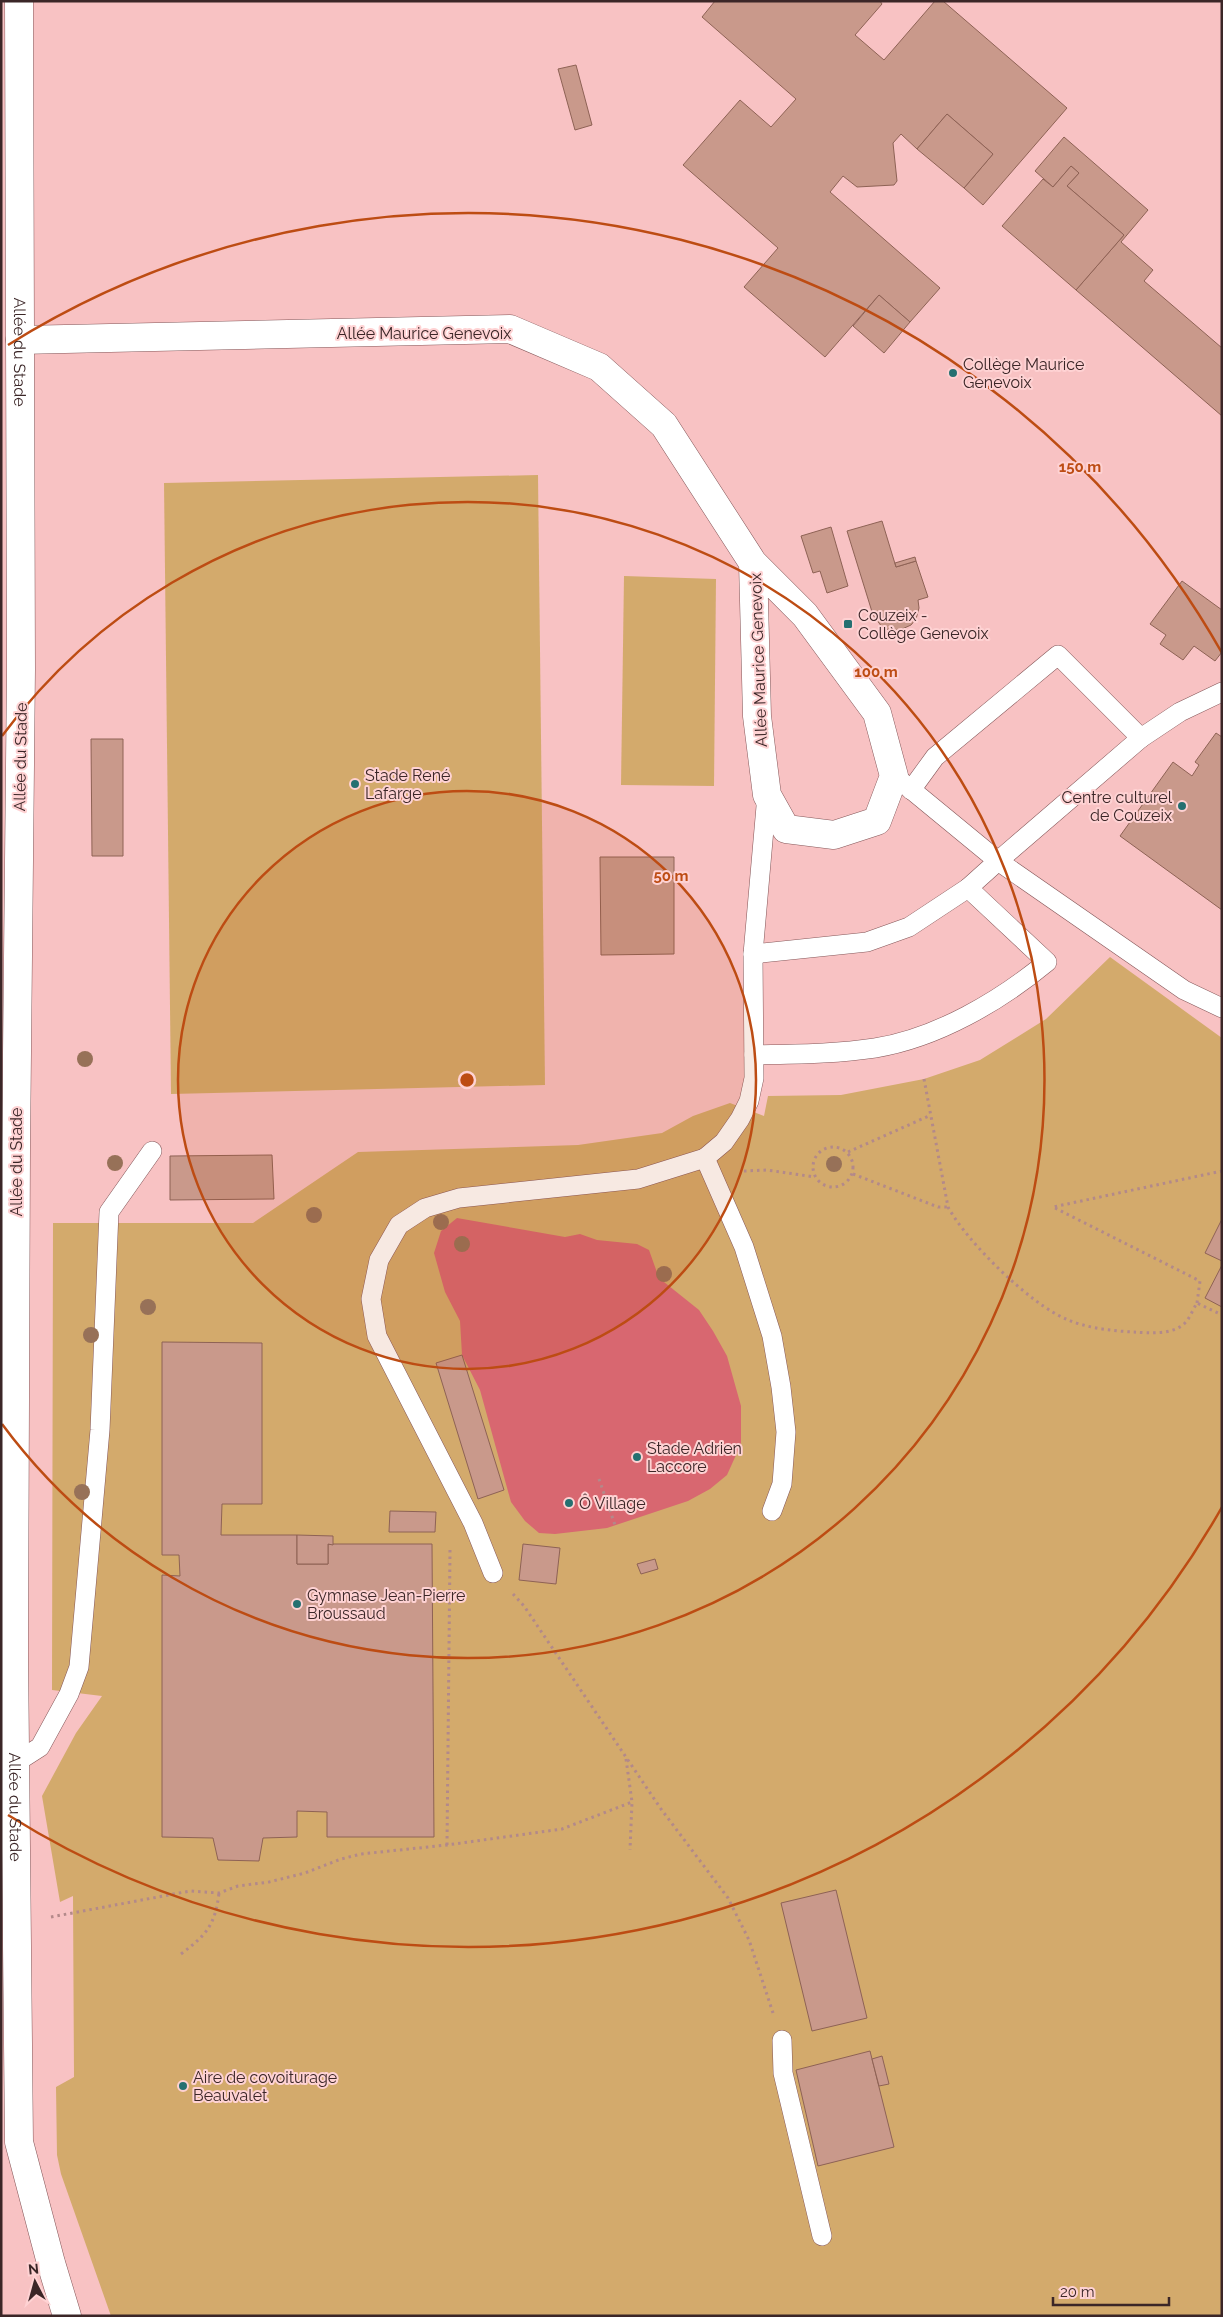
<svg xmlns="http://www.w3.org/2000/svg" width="1223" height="2317" viewBox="0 0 1223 2317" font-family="Raleway,sans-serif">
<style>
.green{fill:#d3aa6c}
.water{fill:#d86770}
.building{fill:#c9998b;stroke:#8e6255}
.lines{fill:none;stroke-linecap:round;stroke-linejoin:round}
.service-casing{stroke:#855759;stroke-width:20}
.minor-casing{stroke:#855759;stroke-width:29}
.path{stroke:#b3898a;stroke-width:3;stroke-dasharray:2.5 4;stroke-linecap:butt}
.service{stroke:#fff;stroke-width:19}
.minor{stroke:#fff;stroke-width:28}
.tree{fill:#977158}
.ring{fill:none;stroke:#bd4c13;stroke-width:2.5}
.poi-dot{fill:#257071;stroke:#fed2d3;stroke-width:2}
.labels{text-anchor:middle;stroke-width:4;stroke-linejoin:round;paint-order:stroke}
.street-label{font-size:16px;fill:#3b2627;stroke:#fed2d3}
.poi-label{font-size:16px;fill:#3b2627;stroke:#fed2d3;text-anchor:start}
.centre{fill:#bd4c13;stroke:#fed2d3;stroke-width:2.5}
.ring-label{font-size:15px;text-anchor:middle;font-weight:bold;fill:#bd4c13;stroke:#fed2d3;stroke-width:4;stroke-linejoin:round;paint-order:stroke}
</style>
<rect width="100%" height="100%" fill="#f8c2c3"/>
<g class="green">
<path d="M538,475l7,610 -374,9 -7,-611z"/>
<path d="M624,576l92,3 -2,207 -93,-1z"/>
<path d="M1110,957l112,81v1278h-1111l-50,-142 -4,-19 -1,-68 18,-10 -1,-181 -13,6 -18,-106 34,-63 26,-37 -50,-6 1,-467h200l105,-71 220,-7 84,-12 31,-17 37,-13 34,13 4,-20 73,-1 83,-16 56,-19 66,-41z"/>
</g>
<path class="water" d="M457,1218l108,19 15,-3 17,6 40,4 12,6 10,28 40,32 14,21 14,25 14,50v38l-14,31 -17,14 -22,12 -81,27 -52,6 -16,-1 -14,-12 -14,-19 -31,-112 -18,-35 -2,-34 -15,-29 -11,-39 7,-22z"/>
<g class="building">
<path d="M715,1h165l2,3 -27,31 29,25 51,-59h8l124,107 -84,97 -19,-17 29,-34 -46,-40 -30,35 -16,-15 -8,9 4,38 -3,4 -37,2 -14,-11 -13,16 110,96 -30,34 -31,-27 -54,62 -81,-70 34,-39 -95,-83 57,-65 31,27 25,-28 -94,-82z"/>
<path d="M576,65l16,60 -17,5 -17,-61z"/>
<path d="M947,114l46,40 -29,34 -47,-39z"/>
<path d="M1064,137l84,73 -27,32 32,28 -9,11 78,67v68l-146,-126 48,-55 -57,-49 12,-13 -8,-7 -18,21 -18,-16z"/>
<path d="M1071,166l8,7 -12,13 57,49 -48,55 -74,-64 41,-47 10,8z"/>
<path d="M879,295l31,27 -26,31 -31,-27z"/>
<path d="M882,521l14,46 20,-6 12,36 -10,3 1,8 -3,11 -5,6 -11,5h-11l-7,-3 -9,-12 -26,-84z"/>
<path d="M831,527l17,59 -21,7 -7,-22 -7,2 -12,-37z"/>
<path d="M915,557l1,4 -20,6 -1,-4z"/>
<path d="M1182,581l40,29v42l-7,9 -21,-15 -11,14 -23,-16 6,-9 -16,-11z"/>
<path d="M1216,733l6,4v173l-102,-74 53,-74 19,14 7,-11 -4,-3z"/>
<path d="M91,739h32v117h-31z"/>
<path d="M600,857h74v97l-73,1z"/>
<path d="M272,1155l2,44 -104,1v-44z"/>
<path d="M1222,1219v42l-17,-8z"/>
<path d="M1222,1265v42l-17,-9z"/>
<path d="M162,1342l100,1v161h-40l-1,31h76v29h31v-20h104l2,293h-107v-25l-30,-1v26l-34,1 -4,23 -41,-1 -5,-22 -51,-1v-262l18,1 -1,-21h-17z"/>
<path d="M462,1355l42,135 -26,9 -42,-136z"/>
<path d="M390,1511l46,1 -1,20h-46z"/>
<path d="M297,1535l36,1v9l-5,-1v20h-31z"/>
<path d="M523,1544l37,4 -4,36 -37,-4z"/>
<path d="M655,1559l3,10 -17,5 -4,-10z"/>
<path d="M836,1890l31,128 -55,13 -31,-128z"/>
<path d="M870,2051l24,96 -76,19 -22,-96z"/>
<path d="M882,2056l7,28 -10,2 -7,-27z"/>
</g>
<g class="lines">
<defs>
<g id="service">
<path d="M1141,738l39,-26 42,-20"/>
<path d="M911,790l24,-33 123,-102 83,83 -143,123 186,129 38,18"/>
<path d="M767,795l-14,159 1,124 -5,23 -9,18 -16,23 -19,16 39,89 28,89 9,51 5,45 -4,52 -10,27"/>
<path d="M753,954l114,-12 42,-15 59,-39"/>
<path d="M754,1055c40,-1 81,-1 121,-7 62,-10 125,-47 172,-86l-79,-74 30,-27 -96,-79"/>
<path d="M493,1573l-20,-50 -96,-187 -6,-37 8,-39 20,-35 26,-17 34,-10 179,-19 67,-21"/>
<path d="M15,1763l25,-16 29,-53 10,-27 21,-237 9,-218 43,-61"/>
<path d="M782,2040l1,33 39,163"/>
</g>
<g id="minor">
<path id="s1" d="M19,1l2,668 -5,480 -2,503 5,490 32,121 16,53"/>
<path d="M20,340l490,-11 89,38 65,58 89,138 52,52 72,98 17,63 -17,45 -43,14 -48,-6 -19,-34 -10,-79 -4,-153"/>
</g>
</defs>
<use href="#service" class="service-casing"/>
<use href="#minor" class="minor-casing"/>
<g class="path">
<path d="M924,1079l24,128c19,35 82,97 118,112 20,9 46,12 68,13 15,1 39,3 51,-9 5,-5 8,-14 12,-20l25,12"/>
<circle cx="833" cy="1167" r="20"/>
<path d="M848,1152l83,-37"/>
<path d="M744,1171l23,-1 48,7"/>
<path d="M853,1174l85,33h10"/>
<path d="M1197,1303l3,-22 -147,-74 169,-36"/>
<path d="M599,1479l16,46"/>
<path d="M513,1594l11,12 137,203 67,89 21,42 24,73"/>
<path d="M626,1759l6,43 -2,48"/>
<path d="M447,1845l3,-295"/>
<path d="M51,1917l139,-26 29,2 19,-7 31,-4 36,-9 36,-14 20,-5 86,-9 115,-16 70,-27"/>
<path d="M181,1954c25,-19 34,-28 38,-61"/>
</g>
<use href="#service" class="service"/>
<use href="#minor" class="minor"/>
</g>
<g class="tree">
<circle cx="85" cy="1059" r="8"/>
<circle cx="115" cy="1163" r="8"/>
<circle cx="834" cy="1164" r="8"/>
<circle cx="314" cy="1215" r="8"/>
<circle cx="441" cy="1222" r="8"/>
<circle cx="462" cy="1244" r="8"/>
<circle cx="664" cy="1274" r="8"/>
<circle cx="148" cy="1307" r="8"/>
<circle cx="91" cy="1335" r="8"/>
<circle cx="82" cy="1492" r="8"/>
</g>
<circle cx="467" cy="1080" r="289" fill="#bd4c13" fill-opacity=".12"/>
<g class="ring">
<circle cx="467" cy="1080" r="289"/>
<path d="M2 736A578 578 0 1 1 2 1424"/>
<path d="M1222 1507A867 867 0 0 1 8 1815M8 345A867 867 0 0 1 1222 653"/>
</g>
<g class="poi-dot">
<circle cx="953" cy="373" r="5"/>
<rect x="843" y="619" width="10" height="10" rx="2.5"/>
<circle cx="355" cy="784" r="5"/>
<circle cx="1182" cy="806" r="5"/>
<circle cx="637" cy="1457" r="5"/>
<circle cx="569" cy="1503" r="5"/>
<circle cx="297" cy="1604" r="5"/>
<circle cx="183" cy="2086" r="5"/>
</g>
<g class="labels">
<g class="street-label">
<text x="424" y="339">Allée Maurice Genevoix</text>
<text dy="6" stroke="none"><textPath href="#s1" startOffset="351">Allée du Stade</textPath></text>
<text transform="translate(758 660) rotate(-92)" y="6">Allée Maurice Genevoix</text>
<text transform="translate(20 757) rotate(-89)" y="6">Allée du Stade</text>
<text transform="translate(16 1162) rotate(-90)" y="6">Allée du Stade</text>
<text dy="6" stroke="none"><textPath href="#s1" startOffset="1806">Allée du Stade</textPath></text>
</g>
<g class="poi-label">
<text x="963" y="370">Collège Maurice<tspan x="963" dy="18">Genevoix</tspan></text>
<text x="858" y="621">Couzeix -<tspan x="858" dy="18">Collège Genevoix</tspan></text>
<text x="365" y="781">Stade René<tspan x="365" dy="18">Lafarge</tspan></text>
<text x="1172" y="803" text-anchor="end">Centre culturel<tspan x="1172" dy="18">de Couzeix</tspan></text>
<text x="647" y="1454">Stade Adrien<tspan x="647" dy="18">Laccore</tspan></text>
<text x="579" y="1509">Ô Village</text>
<text x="307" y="1601">Gymnase Jean-Pierre<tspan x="307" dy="18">Broussaud</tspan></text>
<text x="193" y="2083">Aire de covoiturage<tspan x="193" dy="18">Beauvalet</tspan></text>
</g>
</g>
<circle cx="467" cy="1080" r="8" class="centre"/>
<g class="ring-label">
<text x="1080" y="472">150 m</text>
<text x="876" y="677">100 m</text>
<text x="671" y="881">50 m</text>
</g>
<rect width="1223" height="2317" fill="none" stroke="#3b2627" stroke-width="5"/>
<g transform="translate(35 2282) rotate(354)" stroke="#fed2d3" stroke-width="4" paint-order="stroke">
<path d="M0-4L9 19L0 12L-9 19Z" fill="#3b2627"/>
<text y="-8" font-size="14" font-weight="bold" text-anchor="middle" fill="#3b2627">N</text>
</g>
<path d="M1053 2297v8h116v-8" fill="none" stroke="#3b2627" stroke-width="2.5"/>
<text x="1060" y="2297" font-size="15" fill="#3b2627" stroke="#fed2d3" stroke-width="4" paint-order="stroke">20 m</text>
</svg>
